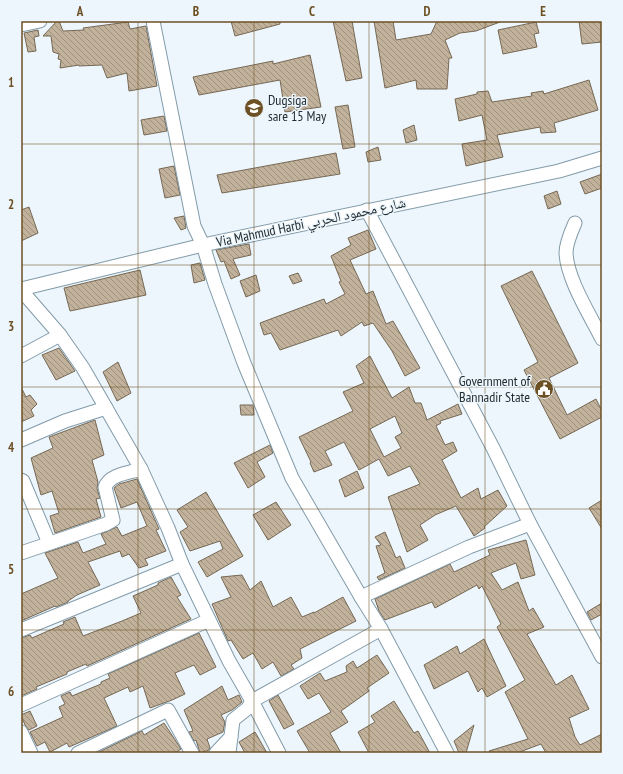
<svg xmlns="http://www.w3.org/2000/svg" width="623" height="774" viewBox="0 0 623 774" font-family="'PT Sans Narrow','Noto Naskh Arabic',sans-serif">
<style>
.building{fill:url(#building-back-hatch);stroke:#766854;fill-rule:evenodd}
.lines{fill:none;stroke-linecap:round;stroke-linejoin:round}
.minor-casing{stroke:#839ba9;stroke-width:15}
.minor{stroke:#fff;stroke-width:13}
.grid{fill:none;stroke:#6d5023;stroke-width:1;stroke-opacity:0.55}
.labels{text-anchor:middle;stroke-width:3;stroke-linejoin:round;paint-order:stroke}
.poi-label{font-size:14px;fill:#1f292e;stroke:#ecf6fc;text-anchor:start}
.street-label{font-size:14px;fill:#1f292e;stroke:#ecf6fc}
.neatline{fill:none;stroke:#6d5023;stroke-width:1.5}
.grid-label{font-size:13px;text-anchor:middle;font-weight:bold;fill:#6d5023}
</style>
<defs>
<pattern id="building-back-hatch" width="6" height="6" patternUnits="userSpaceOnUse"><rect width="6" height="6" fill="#c2b29c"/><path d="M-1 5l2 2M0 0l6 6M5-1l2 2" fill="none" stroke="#9d9180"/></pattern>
</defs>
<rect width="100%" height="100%" fill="#ecf6fc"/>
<g class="building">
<path d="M57,21h2l4,10 21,-1 -1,-2 45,-6 2,7 16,-3 11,60 -28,5 -2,-18 -20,5 -5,-13 -23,1v-1l-19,3 1,-8 -3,-1 1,-5 -6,-2 -2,-16h-8z"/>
<path d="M231,21h49v3l-45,12z"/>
<path d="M333,21h19l10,57 -16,3z"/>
<path d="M374,21h19l3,19 35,-6 6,-13 63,1 -24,9 -16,2 -15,7 7,18h-3l-2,31h-30l-1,-9 -31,8z"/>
<path d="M579,21h23v21l-20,2z"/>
<path d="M536,22l3,11 -5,1 3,13 -34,7 -5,-24z"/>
<path d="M38,30l1,6 -5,1 2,14 -8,1 -4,-19z"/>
<path d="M310,55l11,52 -36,5 -5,-32 -81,15 -6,-18 80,-16v3z"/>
<path d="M589,80l9,30 -44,13 2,9 -15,1 -1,-6 -43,8 6,22 -37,9 -4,-22 25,-4 -5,-25 -23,6 -4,-22 22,-5v-2l11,-1 4,11 40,-6 -1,-3 12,-2 1,3z"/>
<path d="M348,105l7,42 -12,2 -8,-42z"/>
<path d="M164,116l3,15 -23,4 -3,-15z"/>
<path d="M414,125l3,15 -11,3 -3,-13z"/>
<path d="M378,147l3,13 -13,2 -2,-10z"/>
<path d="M336,153l4,21 -118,19 -5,-18z"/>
<path d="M174,166l6,29 -15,3 -6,-29z"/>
<path d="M602,174v14l-17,6 -5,-12z"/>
<path d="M557,191l4,13 -13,5 -4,-13z"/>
<path d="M29,207l9,26 -17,8v-31z"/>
<path d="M184,216l2,12 -5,2 -7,-12z"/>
<path d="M368,230l8,19 -26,11 16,34 7,-3 13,33 7,-3 27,47 -15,8 -13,-25 -19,-28 -9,3 -2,-4 -21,14 -3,-6 -58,20 -9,-17 -7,2 -4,-12 64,-24 2,5 19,-10 -6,-12 2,-1 -10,-25 20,-11 -3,-7z"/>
<path d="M249,244l2,11 -18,4 7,16 -9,4 -7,-18 -3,1 -5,-12z"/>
<path d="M200,263l5,17 -11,3 -3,-18z"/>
<path d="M140,270l6,25 -76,16 -6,-23z"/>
<path d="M532,271l46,92 -29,15 18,37 29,-16 6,12v6l-42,22 -36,-69 14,-8 -37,-76z"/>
<path d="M298,273l4,8 -9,3 -4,-8z"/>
<path d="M256,275l4,16 -14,6 -6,-16z"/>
<path d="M59,348l16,23 -19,9 -14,-25z"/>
<path d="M370,356l22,42 17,-11 6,16h6l6,17 31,-16 4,10 -22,7 1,2 -5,3 9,19 8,-3 4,9 -15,9 19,38 17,-10 3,11 17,-9 9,16 -23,21 1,1 -11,8 -18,-30 -21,9 -15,10 8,15 -21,12 -19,-55 32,-13 -10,-18 -22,10 -9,-17 -20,11 -15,-28 -19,9 7,14 -18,7 -4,-9 1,-1 -12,-25 54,-26 -10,-19 21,-9 -8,-17zM395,416l7,17 -7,4 6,11 -17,9 -14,-28z"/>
<path d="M118,362l13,31 -14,8 -14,-29z"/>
<path d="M21,387l5,10 4,-2 7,9 -6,6 3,6 -13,6z"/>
<path d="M240,405h13l1,10h-13z"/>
<path d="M95,420l9,35 -12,5 6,22 -1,7 3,9 -4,1 5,18 -46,16 -5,-17 9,-3 -7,-22 -11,4 -10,-37 22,-10 -4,-11z"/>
<path d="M270,445l3,8 -16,9 8,15 -17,11 -14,-25z"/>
<path d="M357,471l7,17 -19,9 -6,-17z"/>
<path d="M137,479l22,50 -3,1 10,21 -21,8 3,6 -9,3 -10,-14 -7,3 -2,-6 -32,11 12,23 -23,10 -9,6v1l-12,5 -1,-1 -34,15v-27l37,-16 -13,-25 33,-11 5,11 23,-9 -5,-10 16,-7 5,9 25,-10 -10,-24 -16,6 -7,-20 5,-4z"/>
<path d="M206,492l37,64 -36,21 -9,-15 25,-13 -3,-8 -30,10 -10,-19 8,-5 -11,-17z"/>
<path d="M602,500v29l-13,-21z"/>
<path d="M276,502l15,23 -23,15 -15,-25z"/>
<path d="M385,532l11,26 4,-2 5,12 -26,12 -2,-3 8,-4 -9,-27 5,-1 -6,-8z"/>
<path d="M526,540l9,35 -14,4 -5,-16 -25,10 11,17 16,-8 11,29 4,-3 11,19 -17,7 29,51 16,-10 17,34 -20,9 6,19 5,8 22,-11v19h-56l-5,-9 -24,9h-27l-1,-2 39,-12 -23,-47 20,-12 -28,-53 4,-3 -19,-38 -3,3 -2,-4 -42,23 -3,-6 -47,18 -6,-9 -4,-12 75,-35 4,8 36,-17 -2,-5z"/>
<path d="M242,575l8,15 11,-9 12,26 18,-10 11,20 12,-5v1l29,-16 13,24 -56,28 2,9 -11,7 3,4 -13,7 -8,-14 -11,7 -9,-16 -10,6 -12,-19 -3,1 -16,-37 19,-7 -10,-20z"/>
<path d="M171,577l10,18 -4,2 14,22 -104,47 -1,-2 -19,8v2l-31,13 1,2 -16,7v-58l9,-3 2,3 32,-14 -1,-2 12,-5 8,19 39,-15 19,-8 -8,-17 25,-11v-2z"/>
<path d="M602,603v11l-11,6 -4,-8z"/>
<path d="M199,633l17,34 -16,8 -6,-10 -19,8 10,21 -13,6 -22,8 -7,-22 -13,6 -2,-5 -24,11 13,28 -48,21 -2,-4 -17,9 -5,-10 -8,4 -7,-14 33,-15 -4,-10 6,-3 -4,-8 9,-4 2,4 29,-12v-2l9,-4 -2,-4z"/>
<path d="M484,639l22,47 -19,11 -5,-9 -4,4 -10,-21 -34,18 -10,-24 33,-19 3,8z"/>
<path d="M377,655l12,18 -22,15 2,3 -28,20 7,11 -18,11 11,20h-31l-13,-22 34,-19 -12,-19 -11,6 -8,-13 20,-13 5,8 22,-9 -1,-6 7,-5 4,7z"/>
<path d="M222,686l6,14 11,-5 3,7 -10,8 -11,5 4,7 -2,10 -16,7 3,9 -1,2 -9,3 -4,-13 -2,1 -5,-9 4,-1 -9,-21z"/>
<path d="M278,695l16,29 -10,5 -15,-28z"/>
<path d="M394,701l20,32 4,-2 12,22h-61l-11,-21 17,-10 -4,-6z"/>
<path d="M30,711l7,15 -8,4 -4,-5 -4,-10z"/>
<path d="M164,723l17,26 -6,4h-78l45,-22 2,4z"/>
<path d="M474,725l-8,28h-7l-5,-12z"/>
<path d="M255,732l12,21h-22l-6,-11z"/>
</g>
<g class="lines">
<defs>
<g id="minor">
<path d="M153,21l41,205 9,19 12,39 29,79 48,115 69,119 20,32 66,124"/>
<path d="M21,25l19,-4"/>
<path d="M367,210l126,238 37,76 72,133"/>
<path d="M575,223c-4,9 -9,20 -9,30 1,26 24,62 36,86"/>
<path d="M21,289l182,-44 356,-74 43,-13"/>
<path d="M21,290l39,45 23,33 58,101 27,59 14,36 47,97 23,40 27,52"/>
<path d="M21,356l39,-21"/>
<path d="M21,440l44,-19 41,-13"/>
<path d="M21,480l2,1 26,62"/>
<path d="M21,553l85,-29 7,-4 -8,-33c5,-13 24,-14 36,-18"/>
<path d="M361,597l108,-50 61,-23"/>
<path d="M21,630l161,-66"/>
<path d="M21,705l188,-85"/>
<path d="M21,732l10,21"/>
<path d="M78,753l90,-43 24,43"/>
<path d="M216,753l15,-16"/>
<path d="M229,753l4,-33 15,-12 4,-7 129,-72"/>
</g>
</defs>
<use href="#minor" class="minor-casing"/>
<use href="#minor" class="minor"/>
</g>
<path class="grid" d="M138,21v732M254,21v732M369,21v732M485,21v732M21,144h581M21,265h581M21,387h581M21,509h581M21,630h581"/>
<defs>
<symbol id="school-disc" viewBox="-11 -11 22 22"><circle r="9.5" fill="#6d5023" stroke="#ecf6fc"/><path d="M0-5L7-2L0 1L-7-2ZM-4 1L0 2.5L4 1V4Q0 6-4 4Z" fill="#fff"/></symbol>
<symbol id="civic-disc" viewBox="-11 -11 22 22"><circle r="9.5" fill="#6d5023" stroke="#ecf6fc"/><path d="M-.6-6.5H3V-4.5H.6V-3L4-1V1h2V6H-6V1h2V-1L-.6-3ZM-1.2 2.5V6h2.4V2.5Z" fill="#fff"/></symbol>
</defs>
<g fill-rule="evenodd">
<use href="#school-disc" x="243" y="97" width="22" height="22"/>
<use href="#civic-disc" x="533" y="378" width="22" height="22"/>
</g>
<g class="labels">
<g class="poi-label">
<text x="268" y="105">Dugsiga<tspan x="268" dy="16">sare 15 May</tspan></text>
<text x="530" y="386" text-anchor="end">Government of<tspan x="530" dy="16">Bannadir State</tspan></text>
</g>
<g class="street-label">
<text transform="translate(311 222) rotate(-12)" y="5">Via Mahmud Harbi شارع محمود الحربي</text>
</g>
</g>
<rect width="623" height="774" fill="none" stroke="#ecf6fc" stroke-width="44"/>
<rect x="22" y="22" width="579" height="730" class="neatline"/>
<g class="grid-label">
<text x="80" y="16">A</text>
<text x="196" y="16">B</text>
<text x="312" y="16">C</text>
<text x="427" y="16">D</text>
<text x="543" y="16">E</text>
<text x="11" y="87">1</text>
<text x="11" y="209">2</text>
<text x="11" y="331">3</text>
<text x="11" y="452">4</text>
<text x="11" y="574">5</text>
<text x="11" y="696">6</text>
</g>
</svg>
